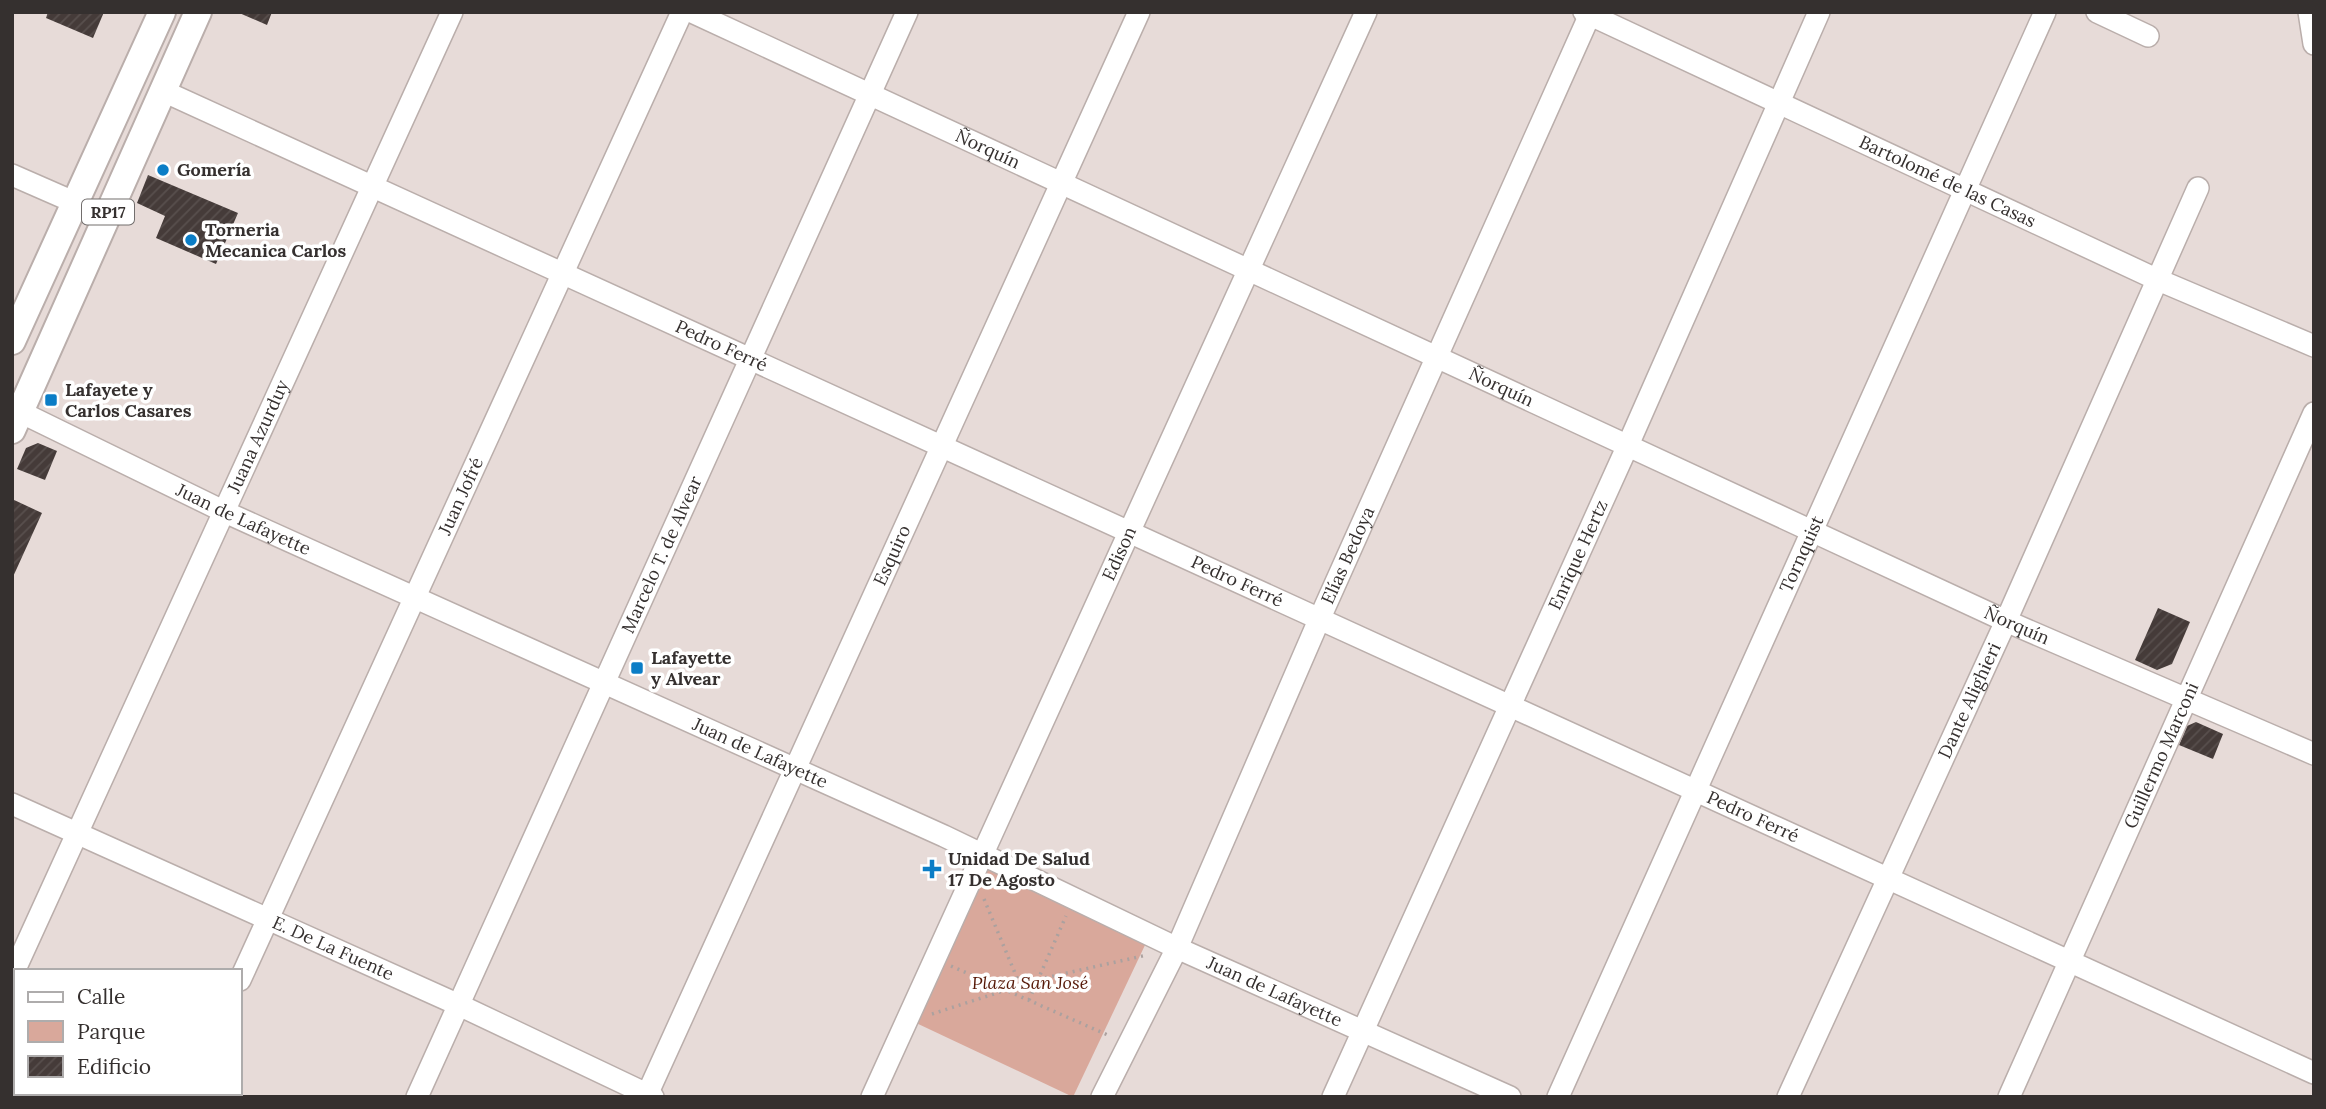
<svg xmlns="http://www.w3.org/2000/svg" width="2326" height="1109" viewBox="0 0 2326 1109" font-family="Lora,serif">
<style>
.green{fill:#d9a89b}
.building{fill:url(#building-hatch)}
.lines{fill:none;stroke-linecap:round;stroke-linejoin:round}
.minor-casing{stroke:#baaeab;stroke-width:24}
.major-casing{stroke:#baaeab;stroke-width:30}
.path{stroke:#aba19f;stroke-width:3.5;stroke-dasharray:2 5;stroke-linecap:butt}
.minor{stroke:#fff;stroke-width:21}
.major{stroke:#fff;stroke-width:26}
.poi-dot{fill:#0b7dc6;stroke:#fff;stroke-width:2.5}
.labels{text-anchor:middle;stroke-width:7;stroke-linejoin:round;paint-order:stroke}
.shield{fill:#fff;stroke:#726e6d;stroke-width:2}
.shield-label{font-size:16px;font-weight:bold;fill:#35302f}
.street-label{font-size:18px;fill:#35302f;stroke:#fff}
.poi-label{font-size:18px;font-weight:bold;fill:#35302f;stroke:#fff;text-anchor:start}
.park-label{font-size:18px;font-style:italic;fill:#561807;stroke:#fff}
</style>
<defs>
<pattern id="building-hatch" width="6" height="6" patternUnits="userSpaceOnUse" patternTransform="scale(1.75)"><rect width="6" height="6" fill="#453b39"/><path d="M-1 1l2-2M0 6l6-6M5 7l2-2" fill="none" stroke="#584f4d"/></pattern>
</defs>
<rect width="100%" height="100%" fill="#e7dbd8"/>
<path class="green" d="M987,867l159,76 -73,154 -159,-75z"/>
<g class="building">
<path d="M48,12h56l-11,26 -47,-20z"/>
<path d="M237,12h35l-5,13z"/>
<path d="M148,175l90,38 -22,51 -60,-26 9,-22 -28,-13z"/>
<path d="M38,443l19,8 -12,29 -28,-11 9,-21z"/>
<path d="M12,499l30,14 -30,66z"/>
<path d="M2158,608l32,14 -18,42 -15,6 -22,-10z"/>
<path d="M2196,722l27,12 -10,25 -34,-14 8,-19z"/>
</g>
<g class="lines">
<defs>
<g id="minor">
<path id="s1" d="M692,12l1314,609 308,133"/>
<path id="s2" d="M1584,12l572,267 158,67"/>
<path d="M2097,12l51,24"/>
<path d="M2309,12l5,32"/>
<path id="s3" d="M161,90l2153,983"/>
<path d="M12,175l64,28"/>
<path id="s4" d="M12,408l213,104 719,324 233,112 333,149"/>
<path id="s5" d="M12,804l447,201 194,92"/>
<path id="s6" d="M12,976l440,-964"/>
<path id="s7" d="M240,980l442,-968"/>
<path d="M188,1097l2,-4"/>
<path id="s8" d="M417,1097l490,-1085"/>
<path id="s9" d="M646,1097l493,-1085"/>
<path id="s10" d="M872,1097l494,-1085"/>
<path id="s11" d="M1102,1097l75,-149 142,-328 272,-608"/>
<path id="s12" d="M1333,1097l295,-652 191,-433"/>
<path id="s13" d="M1558,1097l487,-1085"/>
<path id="s14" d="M1788,1097l218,-476 192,-433"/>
<path id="s15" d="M2009,1097l305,-684"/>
</g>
<g id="major">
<path d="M12,341l150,-329"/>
<path d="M12,430l186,-418"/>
</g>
</defs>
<use href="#minor" class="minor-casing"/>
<use href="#major" class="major-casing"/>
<g class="path">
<path d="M984,899l36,86"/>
<path d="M951,966l159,70"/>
<path d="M1029,1000l37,-84"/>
<path d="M932,1014l108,-35 107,-24"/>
</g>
<use href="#minor" class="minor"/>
<use href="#major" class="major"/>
</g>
<g class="poi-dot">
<circle cx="163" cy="170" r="7"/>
<circle cx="191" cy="240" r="7"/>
<rect x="44" y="393" width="14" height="14" rx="3.5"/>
<rect x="630" y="661" width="14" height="14" rx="3.5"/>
<path d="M928.5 858.5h7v7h7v7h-7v7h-7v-7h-7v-7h7z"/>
</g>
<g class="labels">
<rect class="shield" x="82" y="199.5" width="52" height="25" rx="5"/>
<g class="shield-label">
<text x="108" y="218">RP17</text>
</g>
<g class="street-label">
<text dy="6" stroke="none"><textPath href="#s1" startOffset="326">Ñorquín</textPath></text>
<text dy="6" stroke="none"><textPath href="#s2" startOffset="401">Bartolomé de las Casas</textPath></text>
<text dy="6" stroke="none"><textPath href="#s3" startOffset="616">Pedro Ferré</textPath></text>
<text dy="6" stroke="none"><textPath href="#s1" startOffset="892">Ñorquín</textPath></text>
<text dy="6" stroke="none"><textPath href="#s6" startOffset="593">Juana Azurduy</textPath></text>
<text dy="6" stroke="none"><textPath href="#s7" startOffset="532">Juan Jofré</textPath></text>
<text dy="6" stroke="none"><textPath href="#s4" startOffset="257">Juan de Lafayette</textPath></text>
<text dy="6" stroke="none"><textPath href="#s8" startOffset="595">Marcelo T. de Alvear</textPath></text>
<text dy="6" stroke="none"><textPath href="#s9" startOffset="595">Esquiro</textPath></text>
<text dy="6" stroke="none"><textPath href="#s10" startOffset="597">Edison</textPath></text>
<text dy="6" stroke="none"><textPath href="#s11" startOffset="595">Elías Bedoya</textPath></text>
<text dy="6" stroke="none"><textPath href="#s12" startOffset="595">Enrique Hertz</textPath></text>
<text dy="6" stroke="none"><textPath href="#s13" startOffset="595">Tornquist</textPath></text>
<text dy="6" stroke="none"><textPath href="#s3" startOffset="1183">Pedro Ferré</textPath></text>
<text dy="6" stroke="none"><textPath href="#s1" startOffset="1460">Ñorquín</textPath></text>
<text dy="6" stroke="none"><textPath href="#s14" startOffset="436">Dante Alighieri</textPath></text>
<text dy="6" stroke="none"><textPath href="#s4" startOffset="824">Juan de Lafayette</textPath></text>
<text dy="6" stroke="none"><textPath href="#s15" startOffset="374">Guillermo Marconi</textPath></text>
<text dy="6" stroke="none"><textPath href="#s3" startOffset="1750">Pedro Ferré</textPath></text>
<text dy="6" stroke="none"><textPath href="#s5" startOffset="352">E. De La Fuente</textPath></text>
<text dy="6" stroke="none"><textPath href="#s4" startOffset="1391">Juan de Lafayette</textPath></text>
</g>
<g class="poi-label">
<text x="177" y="176">Gomería</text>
<text x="205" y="236">Torneria<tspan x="205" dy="21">Mecanica Carlos</tspan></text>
<text x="65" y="396">Lafayete y<tspan x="65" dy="21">Carlos Casares</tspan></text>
<text x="651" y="664">Lafayette<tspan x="651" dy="21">y Alvear</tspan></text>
<text x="948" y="865">Unidad De Salud<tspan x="948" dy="21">17 De Agosto</tspan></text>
</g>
<g class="park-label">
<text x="1030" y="989">Plaza San José</text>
</g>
</g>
<rect width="2326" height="1109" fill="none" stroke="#35302f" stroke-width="28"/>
<rect x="14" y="969" width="228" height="126" fill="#ffffff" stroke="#aeacac" stroke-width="2"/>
<rect x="28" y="992" width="35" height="10" fill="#ffffff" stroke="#aeacac" stroke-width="2"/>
<text x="77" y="1004" font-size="21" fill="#35302f">Calle</text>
<rect x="28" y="1021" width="35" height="21" fill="#d9a89b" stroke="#aeacac" stroke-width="2"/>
<text x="77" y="1039" font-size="21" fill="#35302f">Parque</text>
<rect x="28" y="1056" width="35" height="21" fill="url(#building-hatch)" stroke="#aeacac" stroke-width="2"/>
<text x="77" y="1074" font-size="21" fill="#35302f">Edificio</text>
</svg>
